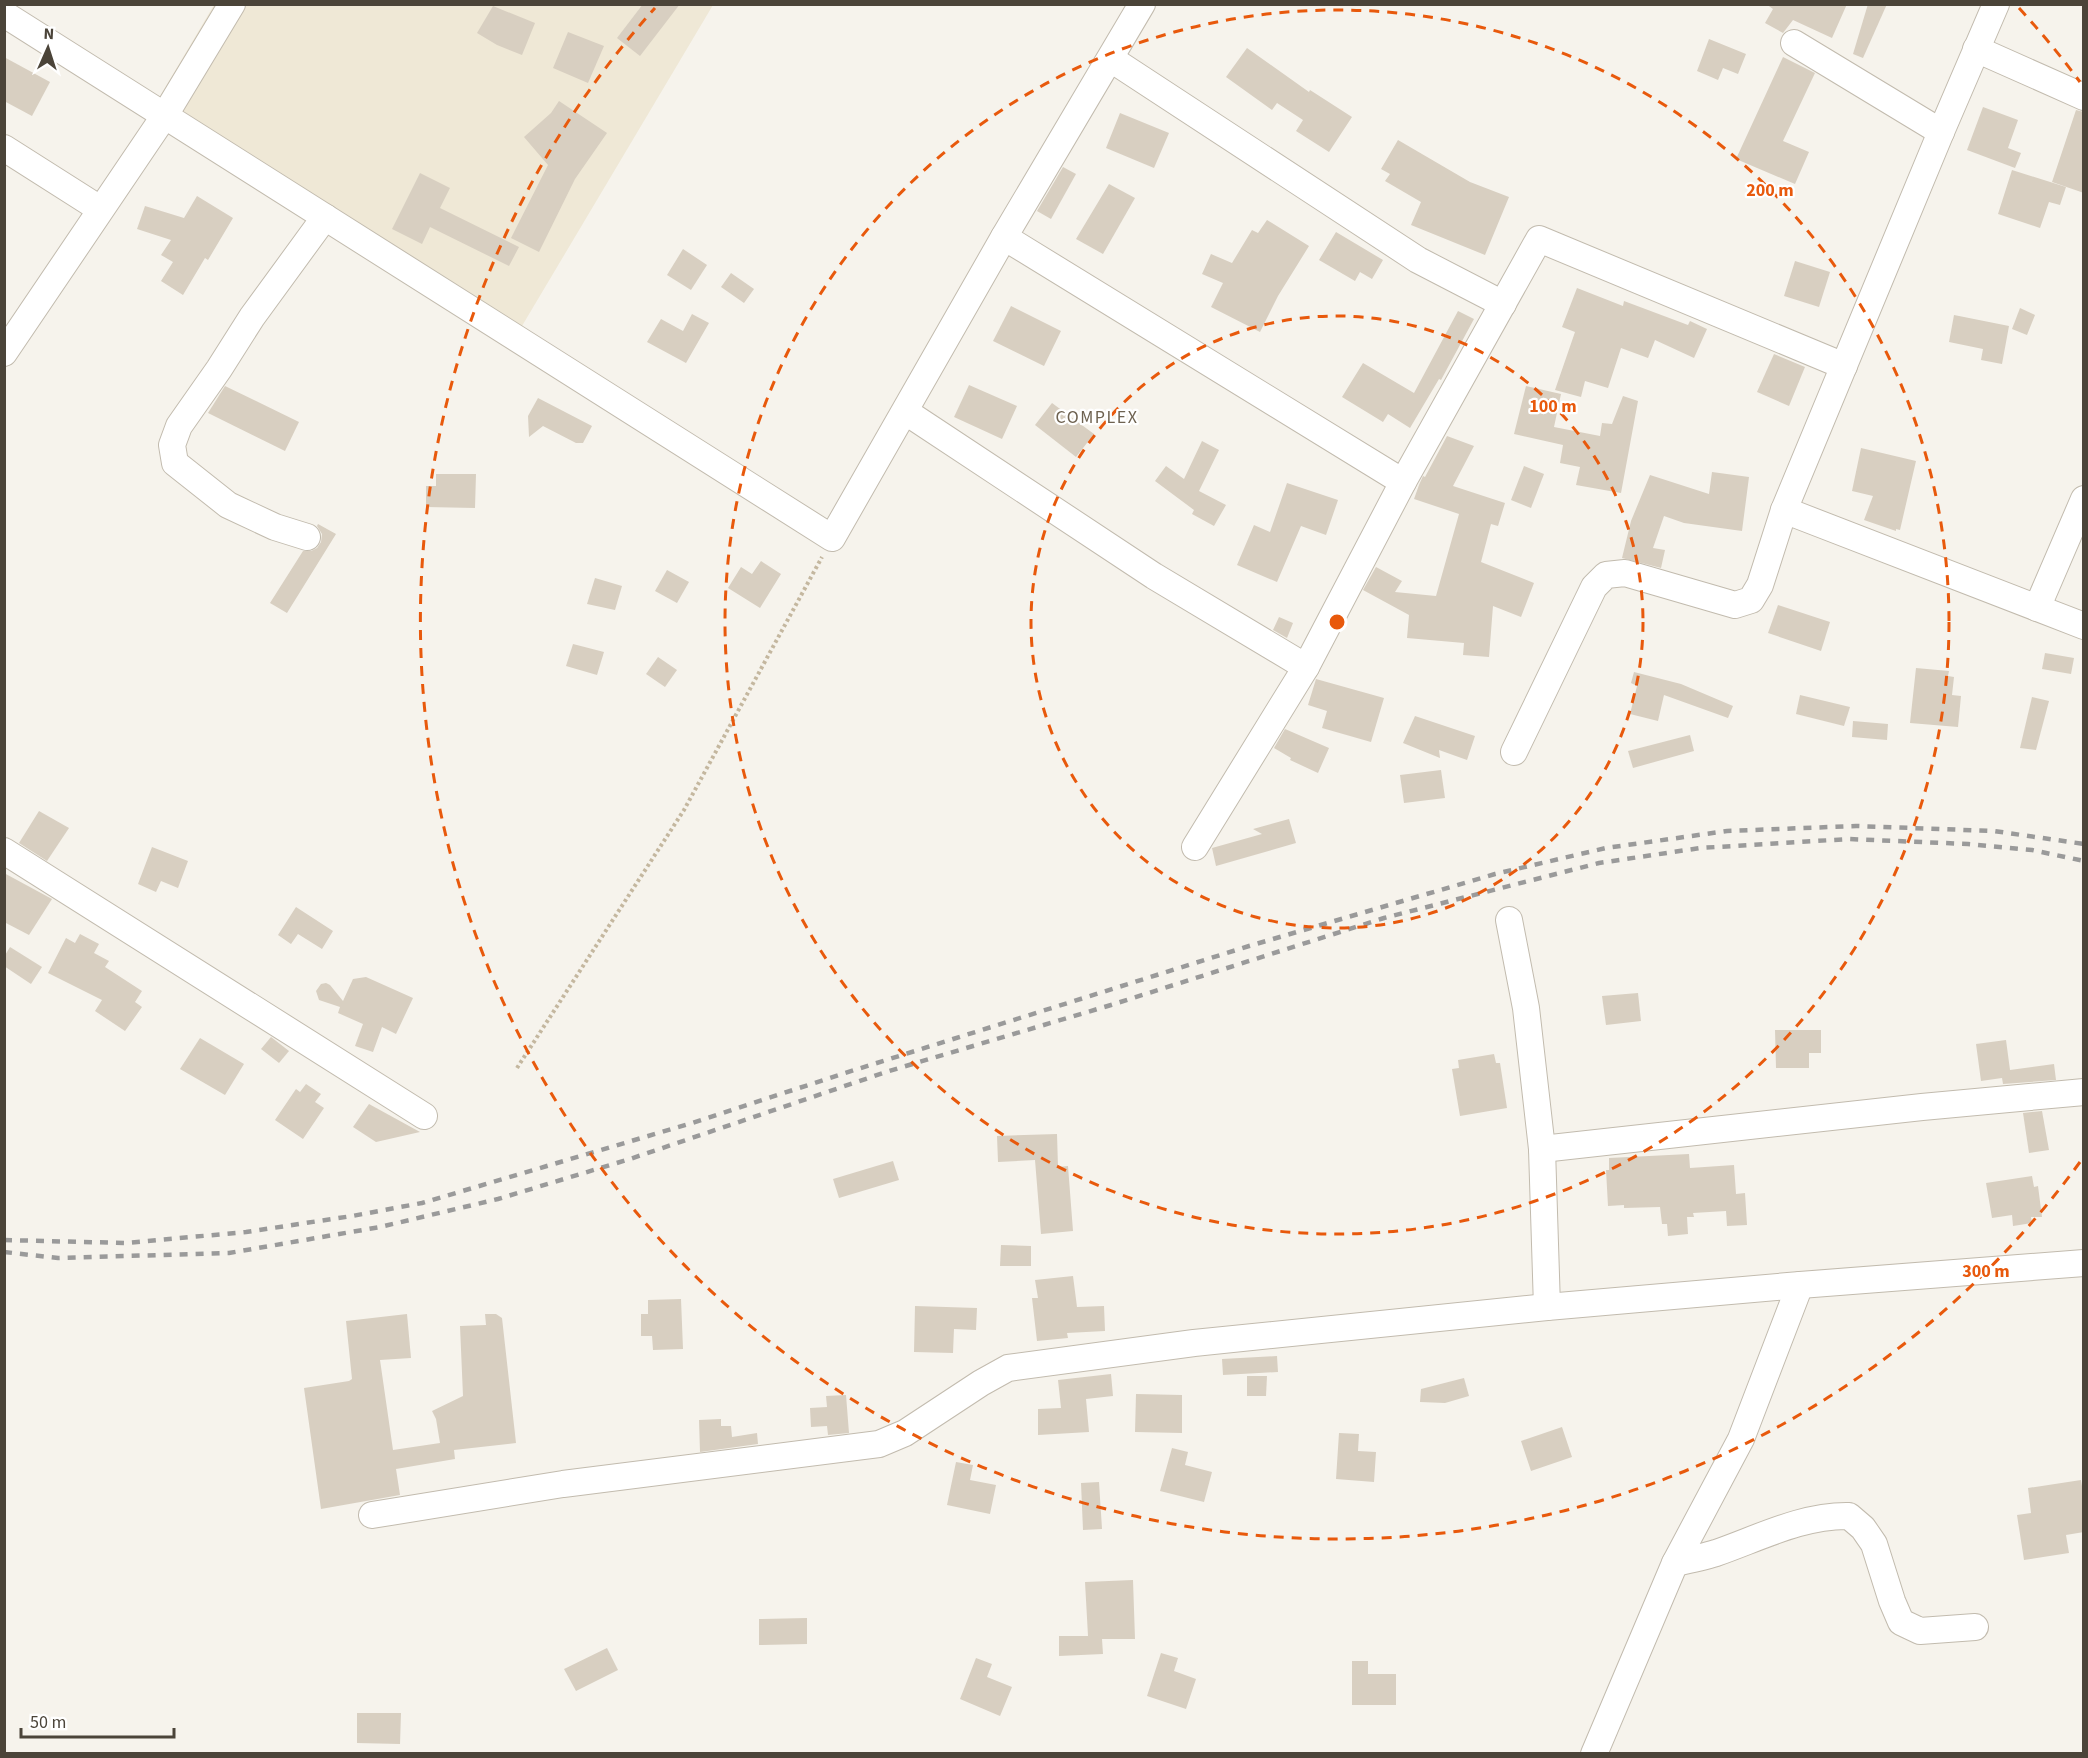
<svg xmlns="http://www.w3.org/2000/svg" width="2088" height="1758" viewBox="0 0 2088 1758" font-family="'Source Sans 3',sans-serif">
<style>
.education{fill:#efe8d6}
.building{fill:#d8cfc1}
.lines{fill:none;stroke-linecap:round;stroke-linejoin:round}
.minor-casing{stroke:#c2bbae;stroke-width:28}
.path{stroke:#c4b79f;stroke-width:4;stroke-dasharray:3 3;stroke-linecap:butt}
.minor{stroke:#fff;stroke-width:26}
.rail{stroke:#9a9a9a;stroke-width:4.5;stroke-dasharray:8 8;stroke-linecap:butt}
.ring{fill:none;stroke:#e8590c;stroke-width:3;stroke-dasharray:10 8}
.labels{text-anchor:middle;stroke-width:4.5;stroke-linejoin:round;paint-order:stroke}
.quarter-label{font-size:18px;letter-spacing:1.5px;fill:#6e6250;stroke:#fff}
.centre{fill:#e8590c;stroke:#fff;stroke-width:3}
.ring-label{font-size:18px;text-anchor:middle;font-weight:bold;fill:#e8590c;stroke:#fff;stroke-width:4.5;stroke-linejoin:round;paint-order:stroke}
</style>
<rect width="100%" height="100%" fill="#f6f3ec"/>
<path class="education" d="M214,5h499l-194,326 -363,-228z"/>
<g class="building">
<path d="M643,4h37l-40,52 -23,-18z"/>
<path d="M1766,4h81l-15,34 -39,-18 -10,13 -18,-10 8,-14z"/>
<path d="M1868,4h19l-24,54 -10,-4z"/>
<path d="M493,6l42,17 -13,32 -25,-10 -20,-12z"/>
<path d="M568,32l36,14 -16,37 -35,-15z"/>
<path d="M1709,39l37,15 -8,20 -15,-6 -5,12 -21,-9z"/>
<path d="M1247,48l62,44 1,-2 42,27 -23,35 -33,-21 7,-11 -26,-17 -5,7 -46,-33z"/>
<path d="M4,57l46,25 -18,34 -28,-15z"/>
<path d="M1783,57l32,16 -32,68 26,11 -14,32 -59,-25z"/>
<path d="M559,101l48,32 -32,46 -36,73 -28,-14 37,-73 -24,-28 27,-24z"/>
<path d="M1983,107l35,13 -10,28 13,5 -6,15 -48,-18z"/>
<path d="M2076,110l8,2v81l-32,-11z"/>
<path d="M1120,113l49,20 -15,35 -48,-20z"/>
<path d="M1398,140l72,42 39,15 -24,58 -74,-30 10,-23 -36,-21 5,-7 -9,-5z"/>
<path d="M1063,167l13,7 -25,45 -14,-8z"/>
<path d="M2012,170l54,17 -6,18 -11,-3 -9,26 -42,-14z"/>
<path d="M420,173l30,15 -10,20 79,39 -10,19 -79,-39 -8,17 -30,-15z"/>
<path d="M1109,184l26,14 -32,56 -27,-15z"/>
<path d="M197,196l36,22 -25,42 -3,-2 -22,37 -22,-14 12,-19 -12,-7 10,-15 -34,-11 8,-23 39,12z"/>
<path d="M1267,220l42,26 -31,50 -18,36 -49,-25 12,-24 -21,-9 9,-20 21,9 20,-33 6,3z"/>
<path d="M1336,232l47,28 -11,19 -12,-7 -5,9 -36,-21z"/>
<path d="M683,249l24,16 -16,25 -24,-15z"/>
<path d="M1795,261l35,11 -11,35 -35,-11z"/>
<path d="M731,273l23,16 -10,14 -23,-16z"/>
<path d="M1577,288l46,18 1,-5 64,24 2,-4 17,8 -13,29 -39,-18 -7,18 -27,-10 -13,40 -23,-7 -4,16 -26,-7 20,-58 -13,-5z"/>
<path d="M1011,306l50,25 -17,35 -51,-25z"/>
<path d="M2020,308l15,7 -8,20 -15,-6z"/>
<path d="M1458,311l16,8 -33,61 -2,-1 -29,49 -22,-14 -5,8 -41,-25 21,-34 51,30z"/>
<path d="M692,314l17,9 -23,40 -39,-21 14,-23 22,12z"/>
<path d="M1954,315l55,11 -7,38 -21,-4 2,-11 -34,-7z"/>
<path d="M1774,354l31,13 -16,39 -32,-14z"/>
<path d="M969,385l48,21 -15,33 -48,-22z"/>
<path d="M225,386l74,36 -14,29 -77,-38z"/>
<path d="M1526,386l35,8 -7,33 46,9 2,-13 10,1 11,-28 15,5 -17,92 -45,-8 4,-18 -20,-4 3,-18 -49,-11z"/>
<path d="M538,398l54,28 -9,17h-7l-33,-17 -14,11 -1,-21z"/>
<path d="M1052,403l42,31 -18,23 -41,-32z"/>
<path d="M1447,436l27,10 -21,40 52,17 -7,23 -7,-2 -10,38 53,21 -13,34 -28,-11 -4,51 -26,-2 1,-12 -57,-5 2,-23 -46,-25 13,-23 26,14 -7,11 41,4 23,-82 -45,-15 5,-14 4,-9 2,1z"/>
<path d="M1202,441l17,9 -20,41 27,14 -12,21 -22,-12 2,-4 -39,-29 11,-15 18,13z"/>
<path d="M1861,448l55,13 -16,69 -4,-1v2l-32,-11 9,-24 -21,-5z"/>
<path d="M1524,466l20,8 -13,34 -20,-8z"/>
<path d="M1712,472l37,5 -7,54 -58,-8 -20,-7 -11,32 12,2 -4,18 -39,-10 9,-37 19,-46 59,19z"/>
<path d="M436,474h40l-1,34 -49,-1v-21h10z"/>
<path d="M1287,483l51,17 -12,35 -25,-9 -24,56 -40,-17 17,-40 16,7z"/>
<path d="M318,524l18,10 -49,79 -17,-10 33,-52h8l6,-3 4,-6 1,-8 -5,-8z"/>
<path d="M761,561l20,13 -21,34 -32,-20 13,-21 11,7z"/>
<path d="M667,570l22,12 -12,21 -22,-12z"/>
<path d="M595,578l27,8 -7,24 -28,-6z"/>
<path d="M1778,605l52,17 -9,29 -53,-18z"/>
<path d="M1279,617l14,6 -6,15 -14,-8z"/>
<path d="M573,644l31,8 -7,23 -31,-9z"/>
<path d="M2045,653l29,5 -3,16 -29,-5z"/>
<path d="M658,657l19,13 -12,17 -19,-13z"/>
<path d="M1916,668l33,3 -1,5 6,1 -2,18 9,1 -3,31 -48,-4z"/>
<path d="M1634,672l47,12 52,22 -5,12 -64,-23 -6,26 -28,-7 7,-28 -6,-3z"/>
<path d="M1316,679l68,19 -13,44 -49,-14 5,-17 -19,-6z"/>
<path d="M1800,695l50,12 -6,19 -48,-12z"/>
<path d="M2032,697l17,4 -13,49 -16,-2z"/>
<path d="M1415,716l60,20 -8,24 -28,-10 1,8 -37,-15z"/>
<path d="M1853,721l35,3 -1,16 -35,-3z"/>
<path d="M1285,729l44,19 -11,25 -28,-13 1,-2 -17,-10z"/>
<path d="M1690,735l4,16 -61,17 -5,-17z"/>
<path d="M1441,770l4,28 -41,5 -4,-28z"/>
<path d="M39,811l30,17 -22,33 -28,-18z"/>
<path d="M1289,819l7,24 -80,23 -4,-18 50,-14 -9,-5z"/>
<path d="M152,847l36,14 -10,27 -17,-7 -5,11 -18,-8z"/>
<path d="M4,873l48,26 -23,36 -25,-13z"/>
<path d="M296,907l37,24 -11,18 -24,-15 -7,10 -13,-9z"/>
<path d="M80,934l19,10 -5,9 15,8 -4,6 37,24 -7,11 7,5 -17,24 -30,-20 7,-11 -54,-27 18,-35 9,5z"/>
<path d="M10,947l32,20 -11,17 -27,-18v-9z"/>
<path d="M366,977l47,21 -17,36 -14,-7 -9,25 -18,-6 8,-22 -25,-11 2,-6 -21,-7 -3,-9 5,-7 5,-1 4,2 13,16 10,-22z"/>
<path d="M1638,993l3,28 -35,4 -4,-29z"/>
<path d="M1775,1030h46v23h-12v15h-33z"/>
<path d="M271,1037l18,14 -10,12 -18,-14z"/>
<path d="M200,1038l44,26 -19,31 -45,-26z"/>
<path d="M2006,1040l4,30 44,-6 2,16 -53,4 -1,-6 -21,3 -5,-37z"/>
<path d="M1494,1054l2,9h4l7,45 -47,8 -8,-47 7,-1 -1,-8z"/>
<path d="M306,1084l15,10 -6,8 9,6 -21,31 -28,-19 21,-31 4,3z"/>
<path d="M369,1104l51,28 -44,10 -23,-15z"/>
<path d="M2042,1111l7,39 -20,3 -6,-40z"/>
<path d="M1057,1134l1,33 10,-1 5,65 -32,3 -6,-74 -37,2 -1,-26z"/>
<path d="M1689,1154l1,14 44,-3 2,29 9,-1 2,32 -20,1 -1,-15 -33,2 1,4h-7l1,17 -20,2 -1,-12h-5l-2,-17 -36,1v-3l-16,1 -2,-36h3v-12z"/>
<path d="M893,1161l6,19 -60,18 -6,-19z"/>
<path d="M2032,1176l2,11 4,-1 4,31h-11l1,6 -19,3 -1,-11 -20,3 -6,-35z"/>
<path d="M1001,1245l30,1v20h-31z"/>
<path d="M1073,1276l4,31 27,-1 1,25 -38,2 1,5 -31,3 -5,-43h6l-3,-18z"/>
<path d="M681,1299l2,50 -30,1 -1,-14h-11v-22h7v-14z"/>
<path d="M915,1306l62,2 -1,22 -22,-1 -1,24 -39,-1z"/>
<path d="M407,1314l4,44 -31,2 13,90 47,-7 -4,-24 -4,-8 31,-15 -3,-70 26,-1 -1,-11h11l6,4 14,125 -62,7 1,9 -59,10 4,26 -79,14 -17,-121 45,-7 3,-2 -6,-58z"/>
<path d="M1277,1356l1,16 -55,3 -1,-16z"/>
<path d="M1111,1374l2,22 -27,3 3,33 -51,3v-26l23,-1 -3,-28z"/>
<path d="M1247,1376h20l-1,20h-19z"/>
<path d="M1464,1378l5,18 -24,7 -25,-1 1,-13z"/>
<path d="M1136,1394l46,1v38l-47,-1z"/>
<path d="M846,1395l3,38 -21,2 -1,-9 -16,1 -1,-19 17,-1 -1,-11z"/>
<path d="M721,1419v7h10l1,11 25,-4 1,11 -58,8 -1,-32z"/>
<path d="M1562,1427l10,30 -41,14 -10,-30z"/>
<path d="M1339,1433l20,1 -1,17 18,1 -2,30 -38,-3z"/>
<path d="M1172,1448l16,4 -3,13 27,7 -8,30 -44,-11z"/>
<path d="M956,1462l17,3 -3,15 26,5 -6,29 -43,-9z"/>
<path d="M2081,1480l3,18v34l-18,3 3,18 -45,7 -7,-45 14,-2 -3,-25z"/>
<path d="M1099,1482l3,47 -19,1 -2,-47z"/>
<path d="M1133,1580l2,59h-33l1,15 -44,2v-20h29l-3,-54z"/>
<path d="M807,1618v26l-48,1v-26z"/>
<path d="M607,1648l11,22 -42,21 -12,-22z"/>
<path d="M1161,1653l17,5 -4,13 22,8 -10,30 -39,-13z"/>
<path d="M976,1658l16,6 -5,13 25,10 -12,29 -40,-17z"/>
<path d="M1352,1661h16v13h28v31h-44z"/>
<path d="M357,1713h44l-1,31 -43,-1z"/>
</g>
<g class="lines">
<defs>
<g id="minor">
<path d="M4,14l828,524 172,-301 138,-233"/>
<path d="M1794,43l147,89"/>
<path d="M1976,49l108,48"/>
<path d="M1111,59l307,201 85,44"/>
<path d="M4,148l96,61"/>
<path d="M1004,237l399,245"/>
<path d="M4,353l161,-238 67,-111"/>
<path d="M906,412l248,164 152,91"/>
<path d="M1784,510l300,116"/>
<path d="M307,537l-32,-10 -47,-22 -53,-42 -3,-18 7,-19 40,-57 33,-52 73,-100"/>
<path d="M2037,608l47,-109"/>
<path d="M1514,752l80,-165 12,-12 19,-2 110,32 16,-5 9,-15 24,-75 157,-378 55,-128"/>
<path d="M1195,847l111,-180 97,-185 136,-243 305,127"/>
<path d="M4,851l420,265"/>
<path d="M1509,920l17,88 16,141 5,158"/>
<path d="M1542,1149l380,-42 162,-15"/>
<path d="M372,1515l191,-31 316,-40 26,-11 76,-50 27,-15 186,-25 353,-36 253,-22 284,-22"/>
<path d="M1675,1563c14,-3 28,-6 41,-10 43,-15 87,-38 133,-37l14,12 11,16 18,57 9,21 19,9 55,-4"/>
<path d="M1594,1754l81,-191 66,-124 59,-154"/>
</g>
</defs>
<use href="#minor" class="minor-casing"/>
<path class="path" d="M517,1068l167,-258 138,-253"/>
<use href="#minor" class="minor"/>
<g class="rail">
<path d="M4,1240l122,3 120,-11 106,-16 70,-13 270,-80 153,-50 404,-127 246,-72 111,-26 121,-17 129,-5 138,5 90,13"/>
<path d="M4,1252l54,6 171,-5 151,-26 118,-28 132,-40 259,-88 222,-66 273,-87 215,-55 101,-15 149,-9 119,5 64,6 52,11"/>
</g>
</g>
<g class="ring">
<circle cx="1337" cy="622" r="306"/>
<circle cx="1337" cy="622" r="612"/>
<path d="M2080 1162A918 918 0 1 1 655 8M2019 8A918 918 0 0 1 2080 82"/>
</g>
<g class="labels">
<g class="quarter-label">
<text x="1097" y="423">COMPLEX</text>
</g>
</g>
<circle cx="1337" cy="622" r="9" class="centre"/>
<g class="ring-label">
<text x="1770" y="196">200 m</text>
<text x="1553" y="412">100 m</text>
<text x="1986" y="1277">300 m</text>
</g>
<rect width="2088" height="1758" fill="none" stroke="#4b4439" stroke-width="12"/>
<g transform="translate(48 48) rotate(3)" stroke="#ffffff" stroke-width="4.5" paint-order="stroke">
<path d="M0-4.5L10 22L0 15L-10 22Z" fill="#4b4439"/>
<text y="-9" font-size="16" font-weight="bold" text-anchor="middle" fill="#4b4439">N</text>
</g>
<path d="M21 1728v9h153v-9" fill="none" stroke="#4b4439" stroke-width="3"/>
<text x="30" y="1728" font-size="18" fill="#4b4439" stroke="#ffffff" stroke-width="4.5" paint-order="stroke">50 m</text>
</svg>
